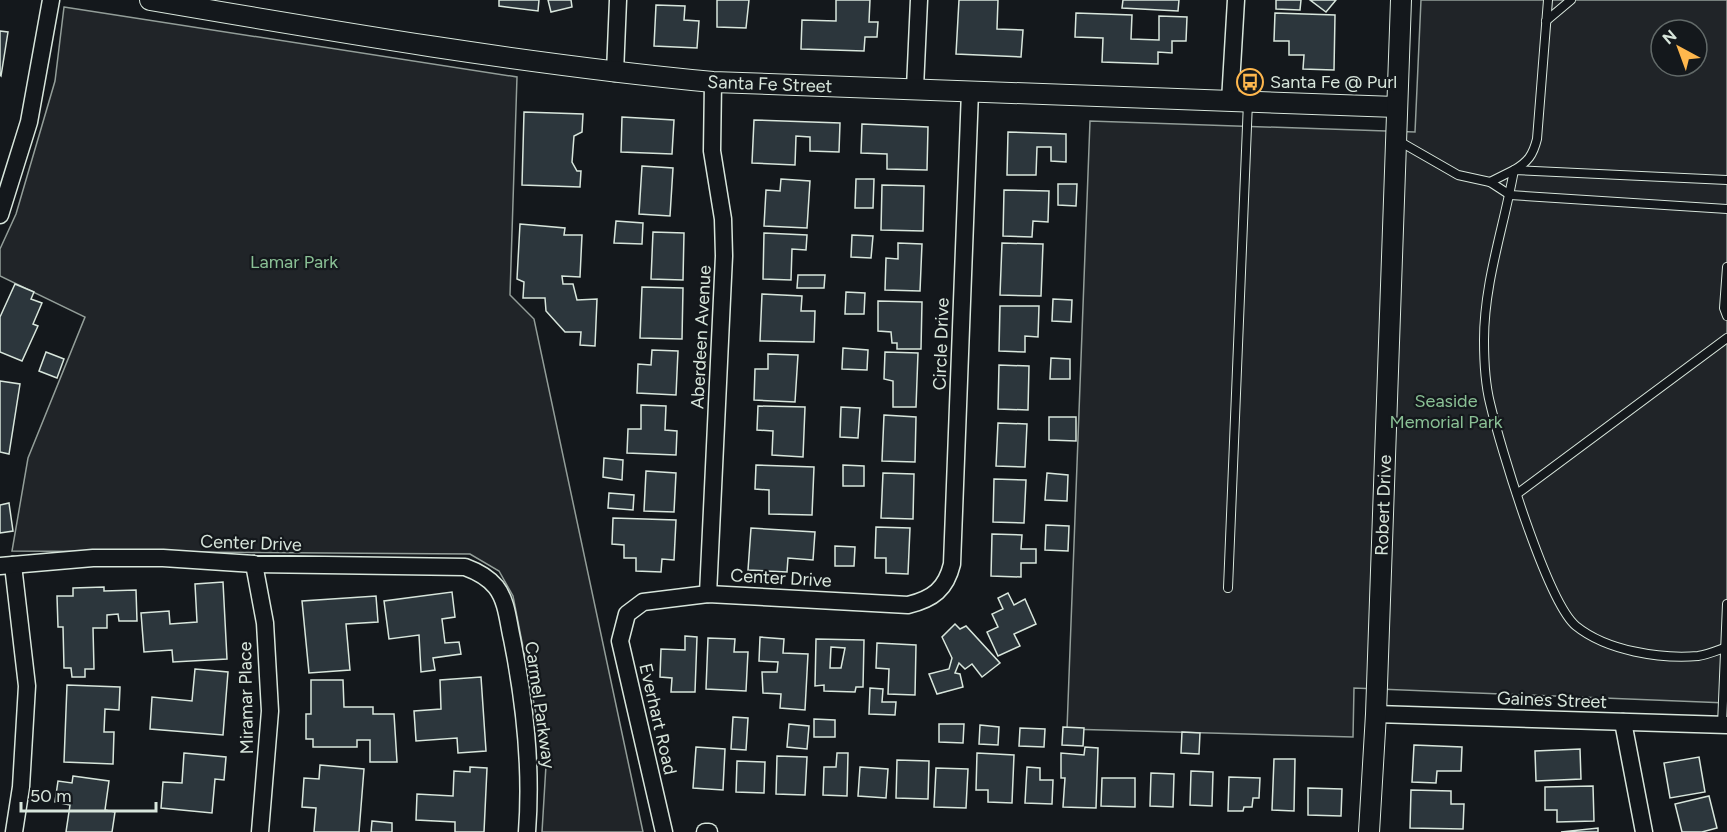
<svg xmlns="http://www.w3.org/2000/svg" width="1727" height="832" viewBox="0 0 1727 832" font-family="Figtree,sans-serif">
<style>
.green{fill:#202428;stroke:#939e99;stroke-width:1.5;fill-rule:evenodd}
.building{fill:#2c363c;stroke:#d8e6dc;stroke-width:1.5;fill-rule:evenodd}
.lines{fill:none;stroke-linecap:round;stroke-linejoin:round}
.service-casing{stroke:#d8e6dc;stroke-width:10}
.minor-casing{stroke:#d8e6dc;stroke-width:19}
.tertiary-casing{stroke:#d8e6dc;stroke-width:22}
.service{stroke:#14181c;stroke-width:8}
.minor{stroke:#14181c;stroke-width:16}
.tertiary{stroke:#14181c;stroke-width:20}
.labels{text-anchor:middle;stroke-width:4.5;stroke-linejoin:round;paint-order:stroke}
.poi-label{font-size:18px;fill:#d8e6dc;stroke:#14181c;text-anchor:start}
.street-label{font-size:18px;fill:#d8e6dc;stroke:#14181c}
.park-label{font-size:18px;fill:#8ac095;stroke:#14181c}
</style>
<rect width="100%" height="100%" fill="#14181c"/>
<g class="green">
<path d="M1421,0h306v703l-373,-15 -1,49 -286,-8 23,-608 325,11zM1661,30h36v36h-36z"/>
<path d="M64,7l453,70 -7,218 24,24 109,513h-101l4,-67 -33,-169 -14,-25 -29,-17 -458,-3 16,-93 57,-141 -85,-41v-27l16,-35 39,-133z"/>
</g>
<g class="building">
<path d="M499,0h40l-1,11 -39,-5z"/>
<path d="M548,0h23l1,7 -21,5z"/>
<path d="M717,0h32l-3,28 -29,-1z"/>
<path d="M836,0h34l-1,22h9l-1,15h-12l-1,14 -63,-2 1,-29 34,1z"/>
<path d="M959,0h39l-1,29 26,1 -2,27 -65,-3z"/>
<path d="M1123,0h56l-1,11 -56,-3z"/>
<path d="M1276,0h25l-1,10 -24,-1z"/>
<path d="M1310,0h26l-10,12z"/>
<path d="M656,5l29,1 -1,14 15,1 -2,27 -43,-2z"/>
<path d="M1076,13l56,2 -1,24 28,1v-24l28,1 -1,24h-14v12l-14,-1v12l-56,-2 1,-24 -28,-1z"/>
<path d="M1275,13l60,2 -1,55 -31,-1 1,-14h-15v-14h-15z"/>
<path d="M0,31l8,1 -7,44 -1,-1z"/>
<path d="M524,112l59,2 -1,18 -8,4 -2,26 5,9h4l-1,16 -58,-2z"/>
<path d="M622,117l52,3 -2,34 -51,-2z"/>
<path d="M754,120l86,3 -1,29 -29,-1v-14l-14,-1 -1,29 -43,-2z"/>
<path d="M862,124l66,3 -1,43 -40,-1v-15l-26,-1z"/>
<path d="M1008,132l58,2v28l-15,-1v-14h-14l-1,28h-29z"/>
<path d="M642,166l31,2 -3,48 -31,-2z"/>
<path d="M781,179l29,2 -3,47 -43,-2 2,-36 14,1z"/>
<path d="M856,179h18l-1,29h-18z"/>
<path d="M1058,184h19l-1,22 -18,-1z"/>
<path d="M882,185l42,1 -1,45 -42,-1z"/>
<path d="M1004,190l45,1 -1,31 -15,-1 -1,16 -29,-1z"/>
<path d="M616,221l27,2 -1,21 -28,-1z"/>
<path d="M520,224l45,4 -1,7h18l-2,42 -18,-1 1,8h10l4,16 20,-1 -2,47 -15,-1 1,-13h-16l-19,-21 -1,-13h-22l1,-16 -7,-3z"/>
<path d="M653,232l31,1 -1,47 -32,-1z"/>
<path d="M764,233l43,2 -1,15 -14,-1 -1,31 -28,-1z"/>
<path d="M852,235l21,1 -2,22 -20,-1z"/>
<path d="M898,243l24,1 -2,47 -35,-1 1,-32 12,1z"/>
<path d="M1002,243l41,1 -2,52 -41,-1z"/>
<path d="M798,275h27l-1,13h-27z"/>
<path d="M15,284l19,8 -3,7 11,4 -9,21 5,2 -16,35 -22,-9v-35z"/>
<path d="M642,287l41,1 -1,51 -42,-1z"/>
<path d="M846,292l19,1 -1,21h-19z"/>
<path d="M762,294l40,2 -1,15h14l-1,31 -54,-1z"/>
<path d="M1053,299l19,1 -1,22 -19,-1z"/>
<path d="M878,301l44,1 -1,47h-24v-6h-5l-1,-11 -13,-1z"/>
<path d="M1000,306h39l-1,31 -13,-1v16l-26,-1z"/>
<path d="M843,348l25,2 -1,20 -25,-1z"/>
<path d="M652,350l26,1 -2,44 -39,-2 1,-29 13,1z"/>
<path d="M46,352l18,7 -7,19 -18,-7z"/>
<path d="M885,352l33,1 -2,54h-23v-26l-9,-2z"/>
<path d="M768,354l30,1 -3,47 -41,-2 1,-31h13z"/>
<path d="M1051,358l19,1v20h-20z"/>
<path d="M999,365l30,1 -1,44 -30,-1z"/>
<path d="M0,381l20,3 -11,70 -9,-2z"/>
<path d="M641,405l25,1 -1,24 12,1 -1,24 -49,-2 1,-24h13z"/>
<path d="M758,406l47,1 -2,50 -31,-2 1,-24 -16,-1z"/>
<path d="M841,407l19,1 -2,30 -18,-1z"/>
<path d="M884,415l32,2 -1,45 -33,-1z"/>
<path d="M1049,417h27v24l-27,-1z"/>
<path d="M998,423l29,1 -2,43 -29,-1z"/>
<path d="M604,458l19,2 -1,20 -19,-3z"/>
<path d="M756,465l58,2 -2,48 -43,-1v-24l-14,-1z"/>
<path d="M843,465l21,1v20h-21z"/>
<path d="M646,471l30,2 -2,39 -30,-1z"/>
<path d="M883,473l31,1 -1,45 -32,-1z"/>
<path d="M1047,473l21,2 -1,26 -22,-1z"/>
<path d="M994,479l32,1 -2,43 -31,-1z"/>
<path d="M609,493l25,2 -1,15 -25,-2z"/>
<path d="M9,503l4,28 -13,2v-28z"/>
<path d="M613,518l63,2 -2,40 -12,-1 -1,13 -25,-1v-13h-12v-13l-12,-1z"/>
<path d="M1046,525l23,1 -1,25 -23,-1z"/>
<path d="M876,527l34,1 -2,46 -22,-1v-15h-11z"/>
<path d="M751,528l64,4 -2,28 -25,-2 -1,14 -39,-2z"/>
<path d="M992,534l30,1 -1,14h15v14h-15v14l-30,-1z"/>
<path d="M835,546l20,1 -1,19h-19z"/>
<path d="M223,582l4,77 -54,3 -1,-12 -28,2 -3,-39 28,-2 1,13 27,-2 -2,-38z"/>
<path d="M104,587v4l32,-1 1,31h-18l-1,-7 -11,1v13h-14l1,41h-9v8h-13l-1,-9h-7l-1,-41h-5l-1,-31h16v-8z"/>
<path d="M452,592l3,25 -13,2 3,24 14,-1 2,12 -28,4 2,12 -14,2 -2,-37 -30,4 -5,-38z"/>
<path d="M1008,593l6,12 11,-6 11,25 -22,10 6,12 -22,10 -11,-24 11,-5 -6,-13 11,-5 -5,-11z"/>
<path d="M376,596l2,26 -32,2 4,46 -41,3 -7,-72z"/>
<path d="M955,624l5,5 6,-3 34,37 -18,14 -10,-13 -7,5 -6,-6 -4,10 5,1 3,13 -26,7 -8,-20 20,-5 3,-11 -10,-21z"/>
<path d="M685,636l12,1 -2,55h-24l1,-14 -12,-1 1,-28 24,1z"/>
<path d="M760,637l24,2 -1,14 25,1 -3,56 -25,-2 1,-14 -18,-1 -1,-21h15l1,-10 -19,-1z"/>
<path d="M708,638l27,1 -1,13h14l-2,39 -40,-2z"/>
<path d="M816,639l48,1 -1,47h-7l-1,5 -31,-1v-6l-9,1zM831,647l14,1 -4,20h-11z"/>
<path d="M877,643l39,2 -1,50 -27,-1 1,-25 -13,-1z"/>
<path d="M195,669l33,3 -5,63 -73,-6 2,-32 40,4z"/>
<path d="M481,677l5,74 -28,2 -1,-15 -41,3 -2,-30 27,-2 -1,-29z"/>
<path d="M311,680h32l1,27h29v7h21l3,48h-27v-22h-13v7h-44v-8h-7v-25h5z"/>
<path d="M67,685l53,2 -1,23 -14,-1 -1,23h10l-1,32 -49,-2z"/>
<path d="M870,688l13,1 -1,13h14l-1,13 -26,-1z"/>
<path d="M733,717l15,1 -2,32 -15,-1z"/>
<path d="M814,719l21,1v17h-21z"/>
<path d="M789,724l20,2 -2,23 -20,-2z"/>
<path d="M939,724h25l-1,19 -24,-1z"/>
<path d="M980,725l19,2 -1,18 -19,-1z"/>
<path d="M1063,727l21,1 -1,18 -21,-1z"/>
<path d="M1020,728l25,1 -1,18 -25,-1z"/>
<path d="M1182,732l18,1 -1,21 -18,-1z"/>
<path d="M1414,745l48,2 -1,24h-24l-1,12 -24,-1z"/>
<path d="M696,747l29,2 -2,41 -30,-2z"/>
<path d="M1085,747l13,1 -2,60 -33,-1 2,-29h-4v-25l23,2z"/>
<path d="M1580,749l1,30 -45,2 -1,-30z"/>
<path d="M184,753l42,4 -2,23 -9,-1 -3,34 -51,-5 2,-26 19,1z"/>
<path d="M837,753h11l-1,43 -24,-1 1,-28h12z"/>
<path d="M977,753l37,2 -2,48 -24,-1v-12h-12z"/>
<path d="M777,756l30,1 -2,38 -29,-1z"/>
<path d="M1699,757l6,35 -35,6 -6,-35z"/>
<path d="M1274,759h21l-1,52 -22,-1z"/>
<path d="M897,760l32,1 -1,38 -32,-1z"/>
<path d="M737,761l28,1 -1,31 -28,-1z"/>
<path d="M320,765l44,4 -5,63h-45l2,-24 -14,-1 2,-29 15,1z"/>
<path d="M470,767l17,1 -3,64h-29v-10l-39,-2 1,-26 36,2 1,-25 16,1z"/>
<path d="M860,767l28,2 -2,29 -28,-2z"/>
<path d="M1027,767l13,1v12h13l-1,24 -27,-1z"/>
<path d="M936,768l32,1 -2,39 -32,-1z"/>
<path d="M1191,771l22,1 -1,34 -22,-1z"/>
<path d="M1151,773l23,1 -1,33 -23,-1z"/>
<path d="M73,776l36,5 -4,29 10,2 -3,20h-46l4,-27 -15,-3 3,-21 14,2z"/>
<path d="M1229,777l31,1 -1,20h-6l-1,9h-8l-1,4h-15z"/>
<path d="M1102,778h33v29l-34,-1z"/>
<path d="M1593,786l1,35 -37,1v-12h-12v-23z"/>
<path d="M1308,788l34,1 -1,27 -33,-1z"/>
<path d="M1411,790l40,1v13h13l-1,25 -53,-1z"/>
<path d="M1709,796l8,32 -15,4h-20l-7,-28z"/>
<path d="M372,821l20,2v9h-21z"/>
<path d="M1598,828v4h-37z"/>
</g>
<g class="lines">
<defs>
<g id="service">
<path d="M1548,0l-11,139c-4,16 -9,23 -23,31 -10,57 -30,112 -30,170 0,21 1,43 6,63 10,43 57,199 86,223 31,25 84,33 122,30 8,-1 18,-5 26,-8"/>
<path d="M1546,21l25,-21"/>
<path d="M1397,140l61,35 32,7 20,13 217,14"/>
<path d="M1490,182l24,-12 213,10"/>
<path d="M1727,267l-3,41 3,8"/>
<path d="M1517,494l210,-156"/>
<path d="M1228,588l20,-486"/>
<path d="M1722,725l5,-121"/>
</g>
<g id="minor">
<path d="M615,73l3,-73"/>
<path d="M915,88l4,-88"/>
<path d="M1230,101l6,-101"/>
<path d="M0,215l29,-93 22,-122"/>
<path d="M254,564l11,59 5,88 -10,121"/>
<path d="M13,565l14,121 -6,101 -7,45"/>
<path d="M0,566l93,-8h70l91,6 211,3c11,4 23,10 31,20 11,14 12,35 16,52 13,65 20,127 15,193"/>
<path d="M708,594l16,-338 -1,-37 -11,-68 1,-69"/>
<path d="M1376,714l351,11"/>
<path d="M1623,722l21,110"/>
<path d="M664,832l-44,-191 7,-27 16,-12 65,-8 200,11c25,-6 38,-16 44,-41l18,-473"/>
<path d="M705,832h4"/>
</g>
<g id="tertiary">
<path id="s1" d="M150,0c187,32 374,64 563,82l683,25"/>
<path id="s2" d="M1369,832l7,-118 25,-714"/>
</g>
</defs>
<use href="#service" class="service-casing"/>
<use href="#minor" class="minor-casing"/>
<use href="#tertiary" class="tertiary-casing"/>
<use href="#service" class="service"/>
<use href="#minor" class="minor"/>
<use href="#tertiary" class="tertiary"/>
</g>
<defs>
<symbol id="bus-ring" viewBox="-11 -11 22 22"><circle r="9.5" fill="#14181c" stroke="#ffb74d" stroke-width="1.5"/><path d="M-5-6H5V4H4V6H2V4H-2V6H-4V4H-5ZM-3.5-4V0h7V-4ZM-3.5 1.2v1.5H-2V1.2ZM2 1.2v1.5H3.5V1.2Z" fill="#ffb74d"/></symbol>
</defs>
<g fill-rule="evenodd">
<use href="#bus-ring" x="1235" y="67" width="30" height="30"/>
</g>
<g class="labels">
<g class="poi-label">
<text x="1270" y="88">Santa Fe @ Purl</text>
</g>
<g class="street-label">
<text dy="6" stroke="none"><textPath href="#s1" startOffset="626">Santa Fe Street</textPath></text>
<text transform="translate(701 337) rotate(-87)" y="6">Aberdeen Avenue</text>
<text transform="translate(941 344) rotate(-88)" y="6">Circle Drive</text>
<text dy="6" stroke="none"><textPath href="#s2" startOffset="327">Robert Drive</textPath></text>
<text transform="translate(251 543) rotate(2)" y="6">Center Drive</text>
<text transform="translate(781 578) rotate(3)" y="6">Center Drive</text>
<text transform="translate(246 698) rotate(-91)" y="6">Miramar Place</text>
<text transform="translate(1552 700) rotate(2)" y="6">Gaines Street</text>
<text transform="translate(540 705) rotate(82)" y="6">Carmel Parkway</text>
<text transform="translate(658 719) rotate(77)" y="6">Everhart Road</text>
</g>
<g class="park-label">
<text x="294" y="268">Lamar Park</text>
<text x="1446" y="407">Seaside<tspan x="1446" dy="21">Memorial Park</tspan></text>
</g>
</g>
<g transform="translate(1679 48) rotate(319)"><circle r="28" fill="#14181c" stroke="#626a69" stroke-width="1.5"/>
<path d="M0-4.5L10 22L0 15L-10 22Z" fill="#ffb74d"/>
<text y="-9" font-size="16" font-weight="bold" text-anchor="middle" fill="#d8e6dc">N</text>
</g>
<path d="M21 802v9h135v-9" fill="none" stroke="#d8e6dc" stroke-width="3"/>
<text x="30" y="802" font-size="18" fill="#d8e6dc" stroke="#14181c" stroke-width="4.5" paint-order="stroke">50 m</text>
</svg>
